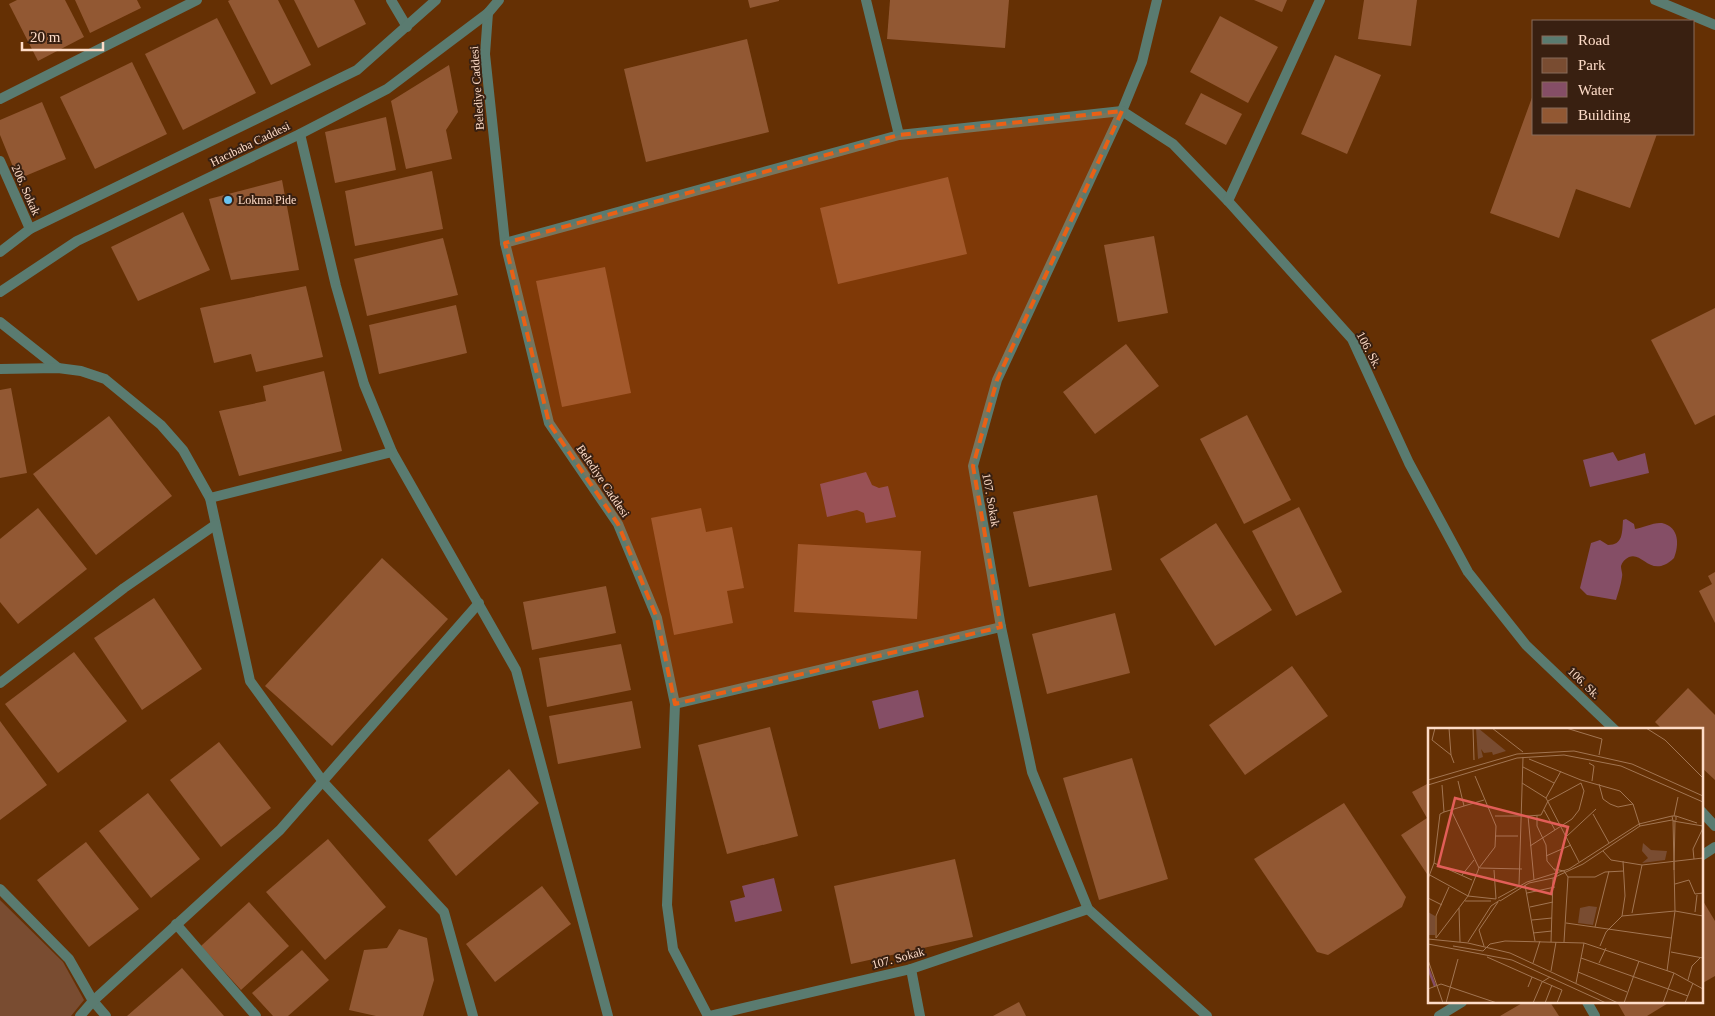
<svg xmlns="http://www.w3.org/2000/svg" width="1715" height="1016" viewBox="0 0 1715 1016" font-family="'Times New Roman',serif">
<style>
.green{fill:#794c31}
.water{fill:#854e66}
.building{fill:#925833}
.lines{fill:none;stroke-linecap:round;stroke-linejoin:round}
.service{stroke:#5a7b70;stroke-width:10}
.minor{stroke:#5a7b70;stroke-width:10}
.marked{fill:#e96015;fill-opacity:0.2;stroke:#e96015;stroke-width:4;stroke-dasharray:10 6;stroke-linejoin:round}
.poi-dot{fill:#69c3f1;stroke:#392011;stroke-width:2}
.labels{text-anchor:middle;stroke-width:4;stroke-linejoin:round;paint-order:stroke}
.street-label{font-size:12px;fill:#fedcc8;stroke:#392011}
.poi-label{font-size:12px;fill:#fedcc8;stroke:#392011;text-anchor:start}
.inset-river{fill:none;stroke:#854e66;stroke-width:2.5}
.inset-road{fill:none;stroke:#a27552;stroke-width:1}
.view{fill:#e25e58;fill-opacity:0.15;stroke:#e25e58;stroke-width:2.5}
.inset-edge{fill:none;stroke:#fedcc8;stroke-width:2.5}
</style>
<rect width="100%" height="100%" fill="#653004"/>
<path class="green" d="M0,900l63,62 21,38 -13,16h-71z"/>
<g class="water">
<path d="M1613,452l5,9 27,-8 4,20 -59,14 -7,-27z"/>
<path d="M866,472l6,13 7,3 9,-2 8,31 -30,6 -2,-10 -7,-3 -30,7 -7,-33z"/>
<path d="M1626,519l8,5 1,5c7,-1 19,-7 27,-6 18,4 17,23 12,35 -23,22 -31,-7 -45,-1 -4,2 -7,5 -8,9 0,4 2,8 1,11 -1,8 -4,16 -6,23l-29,-5 -7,-7 11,-45 9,-3 8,5c15,0 14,-12 15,-25z"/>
<path d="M918,690l6,27 -45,12 -7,-28z"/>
<path d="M774,878l8,33 -47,11 -5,-21 15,-4 -3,-11z"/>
</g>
<g class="building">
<path d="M17,0h48l19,37 -46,24 -29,-57z"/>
<path d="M75,0h62l4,8 -51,25z"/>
<path d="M230,0h48l33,65 -40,20 -43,-84z"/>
<path d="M294,0h60l12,24 -48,24z"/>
<path d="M748,0h31v1l-29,7z"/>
<path d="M890,0h119l-4,48 -118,-9z"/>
<path d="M1254,0h33l-5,12z"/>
<path d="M1364,0h53l-6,46 -53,-7z"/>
<path d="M1220,16l58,31 -30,56 -58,-31z"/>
<path d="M217,18l39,75 -73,37 -38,-76z"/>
<path d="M747,39l22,93 -123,30 -22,-93z"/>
<path d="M1335,55l46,20 -34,79 -46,-20z"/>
<path d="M132,62l35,72 -72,35 -35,-72z"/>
<path d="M449,65l9,47 -12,18 6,29 -46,10 -15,-68z"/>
<path d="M1534,92v42h123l-27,74 -54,-19 -17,49 -69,-25z"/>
<path d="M1201,93l41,21 -16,31 -41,-21z"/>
<path d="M42,102l24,57 -48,20 -18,-44v-15z"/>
<path d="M386,117l10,53 -61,13 -10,-51z"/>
<path d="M432,171l11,58 -88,17 -10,-55z"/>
<path d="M948,177l19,77 -129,30 -18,-76z"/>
<path d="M282,180l17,90 -68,10 -22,-81z"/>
<path d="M183,212l27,58 -72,31 -27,-54z"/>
<path d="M1154,236l14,77 -50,9 -14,-77z"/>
<path d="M443,238l15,57 -91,21 -13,-57z"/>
<path d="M605,267l26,126 -69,14 -26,-126z"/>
<path d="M306,286l17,71 -67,15 -5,-18 -37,9 -14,-55z"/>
<path d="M456,305l11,48 -88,21 -10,-49z"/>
<path d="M1715,308v107l-20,10 -44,-85z"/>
<path d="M1126,344l33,42 -64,48 -32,-42z"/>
<path d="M324,371l18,80 -103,25 -20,-65 47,-10 -3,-15z"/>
<path d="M11,388l16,85 -27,5v-88z"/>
<path d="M1247,415l44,85 -47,24 -44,-85z"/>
<path d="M109,416l63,80 -76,59 -63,-81z"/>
<path d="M1097,495l15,75 -83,17 -16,-75z"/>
<path d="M1299,507l43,85 -46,24 -44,-85z"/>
<path d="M38,508l49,61 -69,55 -18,-22v-63z"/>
<path d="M701,508l5,24 26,-5 12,61 -17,3 6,32 -59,12 -23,-117z"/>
<path d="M1216,523l56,87 -57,36 -55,-87z"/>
<path d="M798,544l123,7 -4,68 -123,-7z"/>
<path d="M382,558l66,61 -116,127 -67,-60z"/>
<path d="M1715,572v51l-16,-32 13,-7 -4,-8z"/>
<path d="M606,586l10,47 -84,17 -9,-48z"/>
<path d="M154,598l48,71 -60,41 -48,-72z"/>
<path d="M1115,613l15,60 -83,21 -15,-60z"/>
<path d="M621,644l10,46 -84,17 -8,-49z"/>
<path d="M74,652l53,69 -69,52 -53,-69z"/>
<path d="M1292,666l36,50 -83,59 -36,-50z"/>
<path d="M1688,688l27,27v65l-14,-13v-37h-38l-8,-8z"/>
<path d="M632,701l9,47 -83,16 -9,-48z"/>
<path d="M0,721l47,64 -47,35z"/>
<path d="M770,727l28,109 -71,18 -29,-109z"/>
<path d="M219,742l52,66 -50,39 -51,-67z"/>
<path d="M1132,758l36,121 -69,21 -36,-122z"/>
<path d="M509,769l30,34 -83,73 -28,-36z"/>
<path d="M1429,783v94l-28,-42 26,-17 -15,-26z"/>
<path d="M148,793l52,66 -49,39 -52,-67z"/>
<path d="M1344,803l62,94 -4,10 -74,48 -11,-3 -63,-93z"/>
<path d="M328,839l58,68 -61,53 -59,-68z"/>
<path d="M86,842l53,67 -50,38 -52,-67z"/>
<path d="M955,859l18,78 -122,27 -17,-78z"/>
<path d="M542,886l29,38 -76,58 -29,-38z"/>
<path d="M1703,901l12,20v55l-14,8z"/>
<path d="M249,902l40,44 -48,44 -40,-44z"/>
<path d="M399,929l28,9 7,42 -11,36h-47l-27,-6 15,-60 23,-2z"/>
<path d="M302,950l27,30 -41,36h-15l-21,-23z"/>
<path d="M182,968l42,48h-97z"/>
<path d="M1019,1002l7,14h-33z"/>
<path d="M1524,1002h26l9,14h-59z"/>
<path d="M1617,1002h53l-23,14h-22z"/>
</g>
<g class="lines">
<path class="service" d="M911,969l9,47"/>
<g class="minor">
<path d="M391,0l16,27"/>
<path d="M866,0l33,135"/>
<path d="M1157,0l-15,62 -20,49 51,33 55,57 124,138 57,124 59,109 58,73 89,85"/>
<path d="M1655,0l60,25"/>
<path d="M488,13l-3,41 20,189 44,180 69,101 39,94 18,86 -8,201 6,44 35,67"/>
<path d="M0,99l197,-99"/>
<path d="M1122,111l-125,269 -24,86 28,161 31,145 56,137 119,107"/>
<path d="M300,134l36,152 28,98 28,68 124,218 92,346"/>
<path d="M0,161l30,68"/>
<path d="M1228,201l92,-201"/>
<path d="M505,243l394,-108 223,-24"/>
<path d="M0,252l30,-23 327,-159 79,-70"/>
<path d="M0,292l77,-51 223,-107 87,-45 101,-76 11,-13"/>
<path d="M0,322l58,46"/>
<path d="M0,369l58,-1 23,3 24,8 56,46 22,25 27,48 40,183 74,102 120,129 29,104"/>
<path d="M210,498l182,-46"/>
<path d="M0,683l124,-95 91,-63"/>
<path d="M675,704l326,-77"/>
<path d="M1701,811l14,15"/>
<path d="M1701,856l14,-9"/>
<path d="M0,889l69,70 24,42 13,15"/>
<path d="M176,924l80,92"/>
<path d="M1587,1002l8,14"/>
<path d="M80,1016l13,-15 187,-171 199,-227"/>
<path d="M709,1016l202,-47 177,-60"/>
<path d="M1439,1016l23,-14"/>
</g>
</g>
<path class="marked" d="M1122,111l-125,269 -24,86 28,161 -326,77 -18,-86 -39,-94 -69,-101 -44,-180 394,-108z"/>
<circle class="poi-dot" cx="228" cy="200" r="5"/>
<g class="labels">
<g class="street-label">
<text transform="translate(477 88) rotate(-94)" y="4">Belediye Caddesi</text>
<text transform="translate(250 144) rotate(-26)" y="4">Hacıbaba Caddesi</text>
<text transform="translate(26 190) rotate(66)" y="4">206. Sokak</text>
<text transform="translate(1369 350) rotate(62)" y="4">106. Sk.</text>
<text transform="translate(603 481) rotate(56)" y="4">Belediye Caddesi</text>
<text transform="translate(991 500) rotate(80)" y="4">107. Sokak</text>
<text transform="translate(1584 683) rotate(44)" y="4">106. Sk.</text>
<text transform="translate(898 958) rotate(-15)" y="4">107. Sokak</text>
</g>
<g class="poi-label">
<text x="238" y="204">Lokma Pide</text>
</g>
</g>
<g transform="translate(1428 728)">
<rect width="275" height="275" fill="#653004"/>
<path d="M48,0h2l28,23 -13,4 -1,-3 -8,1 -3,-4 2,8 -5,2zM215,115l8,7 16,1 -2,9 -23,3 6,-5 -6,-7zM161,178l8,1 -4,18 -15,-2 2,-15zM0,184l7,4v19h-6z" fill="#794c31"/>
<path class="inset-river" d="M0,240l7,18"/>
<path class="inset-road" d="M7,0l-3,12 19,15 3,8M21,0l2,27M45,0l1,32M64,0l31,24M138,0l36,11 -3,16M218,0l19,12 38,38M101,31l52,21 39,11 13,13 7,22M161,35l5,3 -2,15M95,39l31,16M47,48l21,50 -1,21 -16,21M0,52l89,-26 57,-3 58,13 71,32M30,53l6,25M94,55l24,15 33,64M171,56l4,15 7,5 8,3 15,-3M0,57l89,-27 47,-3 57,11 82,36M14,57l2,27M118,70l15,-27M116,82l11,20M16,84l40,-12M165,86l16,29M67,88h33l6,64M100,88l13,-1 7,-14 33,-18M109,88v10l9,19 1,16 11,13M246,88l4,-19M248,88l21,7M248,92v-4h-4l1,5 30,5M68,108h22M139,108l29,-27M102,118l42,-27 7,-9 5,-19 -3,-8M175,123l8,9 31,5 61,-7M118,128l25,-11M266,131l-1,-10 10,-21M6,135l38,17M52,140l42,1M126,141l10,2 4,6 -4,65M246,142l1,-50M0,146l40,22 28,3 -2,-29M34,147l12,-15M140,149h27l10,-5 19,-1M0,151l6,-16 6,-49 4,-2M247,156l14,-4 6,14 8,-1M91,157l4,-128M97,157l10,56M99,165l28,-6M0,170l14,7M70,170l29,-16 42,-13 70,-45 33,-8M37,173h26M72,173l29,-18 24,-5 30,-14 57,-38 32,-6M102,179l23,-5M31,180l1,34M267,184l2,-17M204,185l10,-48M194,188l3,-20 -2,-35M104,192l20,-2M138,195l105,15M167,199l14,-56M105,205l19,-2M8,210l32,-42 11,-28 -28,-58M8,210v-22l13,-29M0,211l40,4 42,10 108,50M40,214l23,-36 9,-6M123,214l2,-64M0,216l84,16 94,43M25,218l30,5 7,-7 15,-3 79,2 90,30 29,16M56,218l-5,-16 19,-28M172,218l6,-14 16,-16 53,-5 28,5M243,224l32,6M59,229l45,20 -4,10M153,230l107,38M0,232l15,43M105,235l7,-22M171,235l7,-15M123,243l5,-29M239,243l8,-60 -2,-91M150,244l49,20M104,249l30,13 -5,13M260,252l4,-14 8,-8M148,255l8,-40M0,261l13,-5 56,19M18,275l12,-44M105,275l9,-21 8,-5M117,275l7,-18M196,275l15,-42M235,275l11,-30M257,275l8,-20"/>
<path class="view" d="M27,70l113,29 -17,67 -113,-28z"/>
<rect width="275" height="275" class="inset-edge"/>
</g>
<rect x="1532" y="20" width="162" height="115" fill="#392011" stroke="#886b5a"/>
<rect x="1542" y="36" width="25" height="8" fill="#5a7b70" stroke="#886b5a"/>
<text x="1578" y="45" font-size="15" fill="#fedcc8">Road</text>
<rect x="1542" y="58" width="25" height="15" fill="#794c31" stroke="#886b5a"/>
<text x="1578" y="70" font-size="15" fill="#fedcc8">Park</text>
<rect x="1542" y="82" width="25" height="15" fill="#854e66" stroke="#886b5a"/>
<text x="1578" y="95" font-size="15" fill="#fedcc8">Water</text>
<rect x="1542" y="108" width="25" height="15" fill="#925833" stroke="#886b5a"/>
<text x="1578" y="120" font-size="15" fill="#fedcc8">Building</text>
<path d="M22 42v8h81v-8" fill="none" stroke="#fedcc8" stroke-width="2.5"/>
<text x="30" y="42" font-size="15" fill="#fedcc8" stroke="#392011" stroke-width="4" paint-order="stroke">20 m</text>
</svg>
